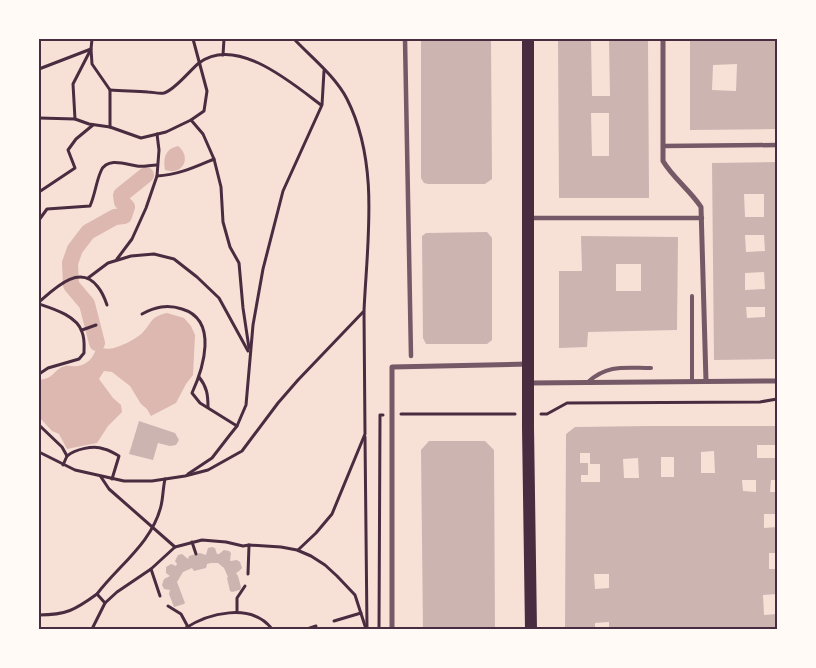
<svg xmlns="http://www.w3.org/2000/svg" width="816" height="668" viewBox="0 0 816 668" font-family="Barlow,sans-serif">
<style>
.water{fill:#dcb8b0}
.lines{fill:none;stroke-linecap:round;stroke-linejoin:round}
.canal{stroke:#dcb8b0;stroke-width:16}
.building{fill:#ccb4b1;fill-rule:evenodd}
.path{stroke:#4a2c40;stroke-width:3}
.service{stroke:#755966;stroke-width:4}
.pedestrian{stroke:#755966;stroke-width:4.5}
.minor{stroke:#755966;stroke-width:5}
.primary{stroke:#4a2c40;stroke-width:12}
.neatline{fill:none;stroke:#4a2c40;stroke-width:2}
</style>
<rect width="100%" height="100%" fill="#f7e1d7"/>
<g class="water">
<path d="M178,146c14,11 5,30 -13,24 -2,-12 0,-21 13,-24z"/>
<path d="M167,313l17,5 7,8 4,9 -2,40 -7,9 -10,19 -25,13 -4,-7 -6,-5 -11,-18 -18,-14 -8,-1 -5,8 14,19 8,7 1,7 -14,14 -11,17 -30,6 -8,-15 -7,-3 -13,-14v-37c16,-2 14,-9 23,-13 6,-3 10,0 16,-1 12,-2 18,-12 19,-23 2,2 4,4 6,5 9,4 31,-8 37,-13 12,-10 8,-18 27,-22z"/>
</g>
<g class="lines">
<path class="canal" d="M97,343l-10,-39 -16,-19 -1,-22 5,-14 13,-17 27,-15 9,-1 3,-9 -5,-5 -1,-7 25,-20"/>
</g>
<g class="building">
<path d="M421,39l70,1 1,136v3l-7,5h-57l-4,-1 -3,-5z"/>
<path d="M558,39h33l1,57h18l-1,-57h39l1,159h-90zM591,113h18v43h-17z"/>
<path d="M690,39h87l-1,90 -86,1zM737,64l-1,27 -24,-1 1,-25z"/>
<path d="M777,162v197l-63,1 -2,-197zM744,194h20v23h-19zM745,235h19l1,16 -19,1zM764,272l1,17 -20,1v-17zM746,307h19v10l-18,1z"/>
<path d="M487,232l5,6v102l-5,4h-61l-3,-6 -1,-102 4,-3z"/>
<path d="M581,236l97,1 -1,93 -89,2 -1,15 -28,1v-77h23zM616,264h25v27h-25z"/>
<path d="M139,421l36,12 4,7 -3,5 -6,1 -12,-3 -5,17 -24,-6z"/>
<path d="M650,426h127v19h-20v13h20v22h-6l-1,12h7v22h-13v14l13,-1v26h-8v16h8v25l-14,1 1,20 13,-1v15h-168v-7l-14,1v6h-30l1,-195 9,-7zM714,451l1,22h-14v-21zM580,453h10v11h10v18h-19v-7h7v-12h-8zM661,457h13v20h-13zM638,458l1,20h-15l-1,-19zM742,480h14v12l-13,-1zM594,574h15v14l-14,1z"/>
<path d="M429,441h56l9,9 1,179h-72l-2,-179z"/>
<path d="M212,547l3,1 2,6h2l5,-4 5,1 2,2 -1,8 7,-1 3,2 2,6 -3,3 -3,2 2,3 3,11 -1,3 -8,2 -2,-1 -3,-13 1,-1 -4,-9 -6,-5h-7l-4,1 -1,4 -12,3 -2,-3 -9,4 -6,10 8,21 -1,1 -10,3 -5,-13 1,-4 -6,-1 -2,-4 2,-6 6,-3 -4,-3v-6l5,-3 5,2 1,-2 -2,-3 3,-6 4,-1 6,5 1,-3 11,-3 6,2 2,-7z"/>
</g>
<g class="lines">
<g class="path">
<path d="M92,39l-1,10 1,15 18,26v37"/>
<path d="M193,39l14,52 -3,20 -13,9 12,14 11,25"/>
<path d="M223,55l1,-16"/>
<path d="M39,69l52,-20 -18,35 2,35"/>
<path d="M110,90c13,1 25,1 38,2 5,0 11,2 16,1 11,-3 26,-23 35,-30 37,-28 93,20 122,42"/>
<path d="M39,118l36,1 14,5 21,3 31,11 25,-6 25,-12"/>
<path d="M157,176c21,-1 38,-9 57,-17l7,28 2,35 7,25 9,16 4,45 6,40"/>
<path d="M39,192l36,-24 -7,-18 8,-11 17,-14"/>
<path d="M39,220l8,-11 43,-3c5,-11 6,-24 11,-35 6,-14 24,-7 36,-5 6,1 13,-1 20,-1"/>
<path d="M117,259l15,-20 14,-31 11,-32 2,-26 -2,-16"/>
<path d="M88,278l20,-15 23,-7 23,-2 20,5 23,18 22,21 29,53"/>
<path d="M39,302c16,-14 41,-39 59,-15 4,5 7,12 9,18"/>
<path d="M39,304c15,5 38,12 43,28 3,7 2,14 2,21l-5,6 -31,9 -9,6"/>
<path d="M142,314c13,-7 25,-10 40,-5 37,11 21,60 10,84l8,10 37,23"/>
<path d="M82,330l14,-5"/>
<path d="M199,377c8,10 9,18 9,30"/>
<path d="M401,414h114"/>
<path d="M541,414h6l20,-11 193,-1 17,-3"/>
<path d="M39,425l23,22 5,9 -4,9"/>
<path d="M365,437l2,191"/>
<path d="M39,452l36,18 49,11h28l33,-5 23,-6 34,-19 36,-48 20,-23 66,-69c3,-69 16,-147 -17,-212 -12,-23 -35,-41 -53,-60"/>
<path d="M67,456c8,-7 27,-11 37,-7 5,1 10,4 15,7l-7,23"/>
<path d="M188,474l24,-16 17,-22 8,-10 9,-21 7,-80 10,-56 20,-78 39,-86 2,-34"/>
<path d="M101,477l8,12 66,58"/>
<path d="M192,542l4,12"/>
<path d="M298,550l18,-17 16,-19 33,-80 -1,-122"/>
<path d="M151,569l9,27"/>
<path d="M248,574l1,-29"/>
<path d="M105,603l-8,-9c21,-28 55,-51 64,-88 2,-8 2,-18 4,-27"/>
<path d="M168,606l13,8 7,13"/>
<path d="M237,612v-14l8,-12"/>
<path d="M39,615c27,0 36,-5 58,-21"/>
<path d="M334,621l27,-8"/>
<path d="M92,629l13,-26 12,-11 34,-23 24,-22 27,-7 24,2 17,4 6,-1 32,2 16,3 14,6 14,9 12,11 18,19 11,34"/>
<path d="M184,629c24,-16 67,-27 88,0"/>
<path d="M307,629l9,-3"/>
<path d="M379,629l1,-214h3"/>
</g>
<g class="service">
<path d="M692,296v85"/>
<path d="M588,382c20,-18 37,-14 63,-14"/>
</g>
<g class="pedestrian">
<path d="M405,39l6,317"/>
<path d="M663,146l114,-1"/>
<path d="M530,218h172"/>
</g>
<g class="minor">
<path d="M663,39v122c10,17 27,29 38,46l5,174"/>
<path d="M529,383l248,-2"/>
<path d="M392,629v-262l136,-3"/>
</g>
<path class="primary" d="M528,39v389l3,201"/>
</g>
<rect width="816" height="668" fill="none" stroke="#fffaf5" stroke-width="80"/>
<rect x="40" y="40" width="736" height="588" class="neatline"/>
</svg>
